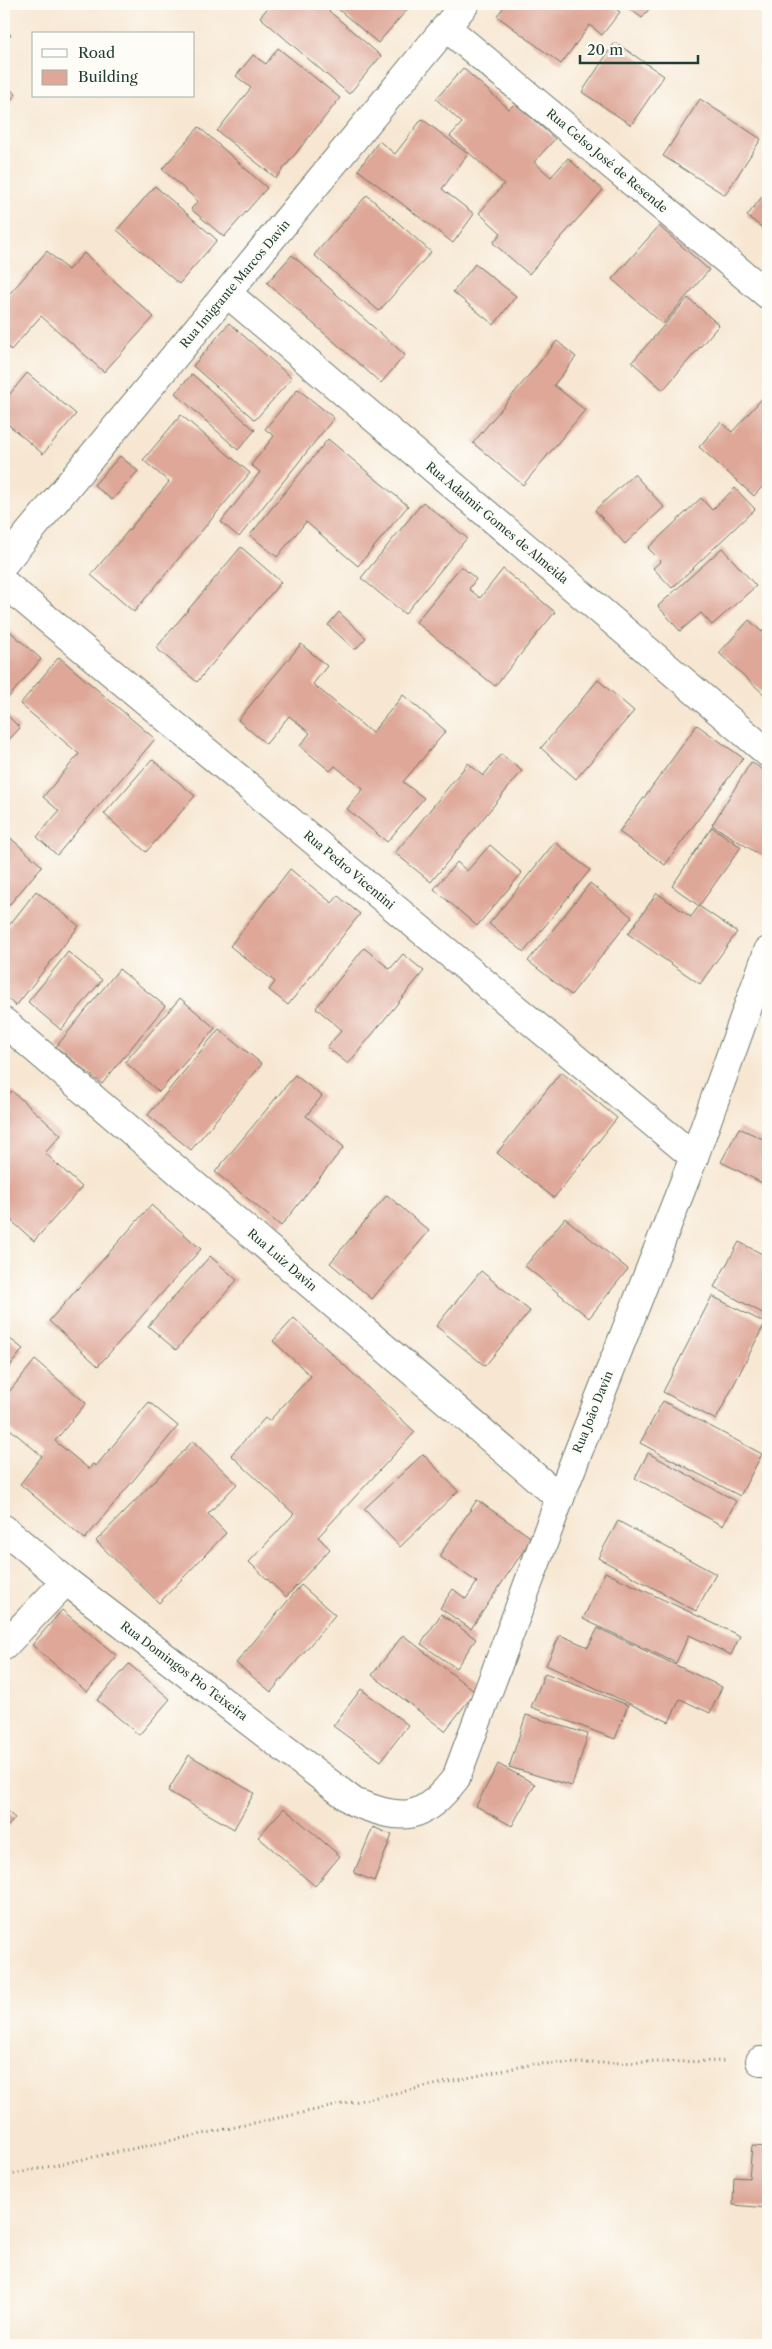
<svg xmlns="http://www.w3.org/2000/svg" width="772" height="2349" viewBox="0 0 772 2349" font-family="'Libre Caslon Text',serif">
<style>
.building{fill:#dea798}
.lines{fill:none;stroke-linecap:round;stroke-linejoin:round}
.street-casing{stroke:#6b786b;stroke-width:30}
.path{stroke:#6b786b;stroke-width:3;stroke-dasharray:1 4;stroke-linecap:butt}
.street{stroke:#fff;stroke-width:28}
.labels{text-anchor:middle;stroke-width:4.5;stroke-linejoin:round;paint-order:stroke}
.street-label{font-size:12px;fill:#1f3d34;stroke:#fdfcf7}
</style>
<rect width="100%" height="100%" fill="#fdfcf7"/>
<filter id="ink" filterUnits="userSpaceOnUse"><feTurbulence type="fractalNoise" baseFrequency=".02" numOctaves="2"/><feDisplacementMap in="SourceGraphic" scale="10" xChannelSelector="R" yChannelSelector="G"/><feConvolveMatrix kernelMatrix="1 2 1 2 8 2 1 2 1" color-interpolation-filters="sRGB"/></filter>
<filter id="wash" filterUnits="userSpaceOnUse"><feTurbulence type="fractalNoise" baseFrequency=".0096" numOctaves="4" result="noise"/><feDisplacementMap in="SourceGraphic" scale="20" xChannelSelector="R" yChannelSelector="G"/><feGaussianBlur stdDeviation="1.12" result="paint"/><feColorMatrix in="noise" values="0 0 0 0 0 0 0 0 0 0 0 0 0 0 0 0 0 1.4 0 .05"/><feComposite in="paint" operator="in"/></filter>
<g filter="url(#wash)">
<rect width="100%" height="100%" fill="#f7e7d2"/>
<g id="blocks">
<g class="building">
<path d="M271,4h50l60,52 -32,38 -89,-77z"/>
<path d="M332,4h80l-34,39z"/>
<path d="M506,4h103l11,8 -18,23 -12,-10 -29,39 -64,-48z"/>
<path d="M623,4h30l-11,14z"/>
<path d="M4,29l7,6 -7,10z"/>
<path d="M615,42l49,34 -33,49 -49,-33z"/>
<path d="M278,48l62,50 -64,80 -59,-47 34,-43 -15,-12 17,-21 13,9z"/>
<path d="M463,68l46,41 6,-6 40,36 -21,23 17,15 17,-19 35,32 -74,84 -36,-31 8,-10 -22,-20 25,-29 -54,-48 12,-13 -26,-24z"/>
<path d="M4,85l12,9 -12,15z"/>
<path d="M700,99l61,40 -36,56 -62,-39z"/>
<path d="M422,119l46,35 -26,35 32,25 -21,29 -95,-73 21,-29 16,13z"/>
<path d="M199,127l68,61 -43,49 -33,-28 7,-8 -36,-32z"/>
<path d="M155,186l62,54 -38,44 -62,-54z"/>
<path d="M768,189v43l-21,-16z"/>
<path d="M367,195l64,57 -52,59 -65,-56z"/>
<path d="M659,226l50,44 -46,54 -51,-45z"/>
<path d="M47,251l21,19 16,-17 70,64 -50,55 -63,-56 -30,34 -7,-7v-43z"/>
<path d="M292,255l113,100 -24,28 -114,-100z"/>
<path d="M475,264l41,32 -22,29 -41,-33z"/>
<path d="M688,298l31,27 -56,65 -31,-28z"/>
<path d="M229,323l63,55 -37,42 -62,-54z"/>
<path d="M557,341l19,16 -22,28 31,25 -62,75 -50,-42z"/>
<path d="M27,373l49,41 -33,40 -39,-33v-20z"/>
<path d="M192,374l63,56 -17,20 -63,-57z"/>
<path d="M298,389l36,29 -95,119 -18,-15 39,-50 -9,-7 23,-29 -9,-7z"/>
<path d="M768,392v88l-14,16 -55,-49 22,-25 11,10z"/>
<path d="M181,415l69,58 -116,139 -43,-37 78,-93 -26,-22z"/>
<path d="M328,439l80,67 -50,60 -52,-44 -29,35 -27,-22z"/>
<path d="M120,456l18,15 -26,29 -18,-15z"/>
<path d="M634,474l30,33 -39,37 -30,-34z"/>
<path d="M735,488l20,21 -83,79 -19,-20 8,-7 -13,-13 53,-50 11,12z"/>
<path d="M423,502l44,36 -62,76 -44,-36z"/>
<path d="M241,547l40,35 -84,100 -41,-34z"/>
<path d="M722,548l34,38 -44,39 -11,-12 -21,18 -22,-25z"/>
<path d="M461,566l15,13 -7,10 11,9 23,-29 52,43 -60,74 -79,-64z"/>
<path d="M339,612l27,26 -11,12 -27,-25z"/>
<path d="M749,620l13,12 6,-7v73l-49,-45z"/>
<path d="M4,626l37,33 -33,39 -4,-4z"/>
<path d="M301,644l26,22 -14,18 59,49 31,-38 43,36 -43,51 21,16 -37,44 -40,-33 16,-20 -28,-23 -5,5 -30,-25 10,-13 -21,-17 -23,28 -28,-24z"/>
<path d="M59,657l96,82 -98,116 -20,-18 22,-26 -16,-14 36,-43 -59,-50z"/>
<path d="M598,680l36,31 -58,68 -35,-31z"/>
<path d="M4,712l16,16 -16,17z"/>
<path d="M697,725l46,33 -78,107 -46,-33z"/>
<path d="M501,754l21,17 -91,111 -36,-29 73,-90 15,13z"/>
<path d="M152,759l43,37 -49,56 -42,-38z"/>
<path d="M751,762l17,11 -2,24 2,1v54l-3,6 -53,-33z"/>
<path d="M712,827l29,20 -42,59 38,26 -37,52 -72,-50 29,-41 34,24 8,-11 -27,-20z"/>
<path d="M6,834l36,32 -38,45v-74z"/>
<path d="M555,842l35,28 -66,82 -35,-28z"/>
<path d="M490,845l32,28 -45,53 -43,-37 23,-27 10,9z"/>
<path d="M290,869l42,34 6,-7 22,18 -72,91 -19,-15 6,-8 -45,-36z"/>
<path d="M590,883l42,34 -61,78 -43,-34z"/>
<path d="M36,891l43,35 -63,80 -12,-10v-64z"/>
<path d="M364,948l26,21 13,-15 21,17 -76,93 -21,-17 15,-17 -26,-22z"/>
<path d="M68,952l34,28 -41,50 -33,-28z"/>
<path d="M119,969l46,37 -63,78 -46,-37z"/>
<path d="M180,998l35,30 -56,64 -34,-30z"/>
<path d="M219,1029l43,35 -71,86 -43,-35z"/>
<path d="M561,1072l56,46 -63,80 -57,-45z"/>
<path d="M295,1075l27,21 -16,20 38,31 -63,79 -66,-54z"/>
<path d="M12,1091l49,44 -16,18 37,34 -48,54 -30,-27v-114z"/>
<path d="M739,1128l26,12 3,-6v52l-47,-24z"/>
<path d="M387,1195l42,36 -57,68 -42,-36z"/>
<path d="M151,1205l50,44 -103,117 -49,-45z"/>
<path d="M565,1218l63,51 -39,49 -64,-52z"/>
<path d="M739,1242l29,15v59l-54,-29z"/>
<path d="M210,1256l27,24 -61,70 -28,-24z"/>
<path d="M481,1271l49,40 -45,55 -49,-40z"/>
<path d="M712,1296l53,27 -49,97 -53,-28z"/>
<path d="M294,1318l121,114 -97,105 12,12 -44,48 -37,-35 45,-48 -63,-59 34,-37 4,3 42,-45 -38,-35z"/>
<path d="M4,1334l19,15 -19,25z"/>
<path d="M35,1360l51,43 -31,38 34,28 4,-5 3,2 53,-64 29,24 -93,113 -65,-55 22,-28 -38,-32v-26z"/>
<path d="M663,1401l99,53 -22,42 -100,-53z"/>
<path d="M193,1441l44,43 -29,30 18,19 -67,70 -63,-62z"/>
<path d="M648,1453l88,48 -13,25 -88,-48z"/>
<path d="M423,1454l35,37 -58,56 -36,-38z"/>
<path d="M477,1500l55,38 -61,91 -31,-21 13,-19 13,10 11,-17 -38,-26z"/>
<path d="M618,1521l98,53 -20,37 -98,-53z"/>
<path d="M605,1572l135,64 -9,19 -42,-20 -13,28 -93,-44z"/>
<path d="M301,1585l34,30 -64,77 -35,-29z"/>
<path d="M62,1610l55,46 -30,36 -55,-47z"/>
<path d="M441,1614l35,25 -20,29 -35,-24z"/>
<path d="M598,1628l124,59 -12,26 -30,-14 -11,23 -123,-57 14,-30 28,12z"/>
<path d="M403,1635l72,57 -30,39 -73,-56z"/>
<path d="M129,1664l41,35 -31,36 -42,-35z"/>
<path d="M545,1673l83,32 -13,34 -84,-32z"/>
<path d="M361,1689l47,36 -27,36 -48,-35z"/>
<path d="M526,1715l62,19 -16,52 -63,-19z"/>
<path d="M189,1755l65,38 -20,36 -66,-38z"/>
<path d="M498,1764l37,20 -23,42 -36,-20z"/>
<path d="M284,1808l56,48 -25,30 -57,-49z"/>
<path d="M4,1809l11,9 -11,13z"/>
<path d="M373,1827l19,8 -18,46 -20,-8z"/>
<path d="M752,2146l16,1v61l-35,-3 1,-28 15,1z"/>
</g>
</g>
</g>
<g filter="url(#ink)">
<use href="#blocks" fill-opacity="0" stroke="#6b786b" stroke-width="1"/>
<g class="lines">
<defs>
<g id="street">
<path d="M447,28l321,267"/>
<path d="M227,293l541,460"/>
<path d="M4,563l461,-559"/>
<path d="M4,583l690,574"/>
<path d="M4,1022l556,476"/>
<path d="M4,1529l62,52 288,221c51,20 68,19 102,-24l104,-280 134,-341 74,-206"/>
<path d="M4,1646l62,-65"/>
<path d="M760,2061h8"/>
</g>
</defs>
<use href="#street" class="street-casing"/>
<path class="path" d="M4,2176l529,-112 193,-3"/>
<use href="#street" class="street"/>
</g>
</g>
<g class="labels">
<g class="street-label">
<text transform="translate(607 161) rotate(40)" y="4">Rua Celso José de Resende</text>
<text transform="translate(235 284) rotate(-50)" y="4">Rua Imigrante Marcos Davin</text>
<text transform="translate(497 523) rotate(40)" y="4">Rua Adalmir Gomes de Almeida</text>
<text transform="translate(349 870) rotate(40)" y="4">Rua Pedro Vicentini</text>
<text transform="translate(282 1260) rotate(41)" y="4">Rua Luiz Davin</text>
<text transform="translate(593 1412) rotate(-68)" y="4">Rua João Davin</text>
<text transform="translate(184 1671) rotate(37)" y="4">Rua Domingos Pio Teixeira</text>
</g>
</g>
<rect width="772" height="2349" fill="none" stroke="#fdfcf7" stroke-width="20"/>
<rect x="32" y="32" width="162" height="65" fill="#fdfcf7" stroke="#a4b0a9"/>
<rect x="42" y="49" width="25" height="8" fill="#ffffff" stroke="#a4b0a9"/>
<text x="78" y="58" font-size="15" fill="#1f3d34">Road</text>
<rect x="42" y="70" width="25" height="15" fill="#dea798" stroke="#a4b0a9"/>
<text x="78" y="82" font-size="15" fill="#1f3d34">Building</text>
<path d="M580 55v8h118v-8" fill="none" stroke="#1f3d34" stroke-width="2.5"/>
<text x="587" y="55" font-size="15" fill="#1f3d34" stroke="#fdfcf7" stroke-width="4" paint-order="stroke">20 m</text>
</svg>
